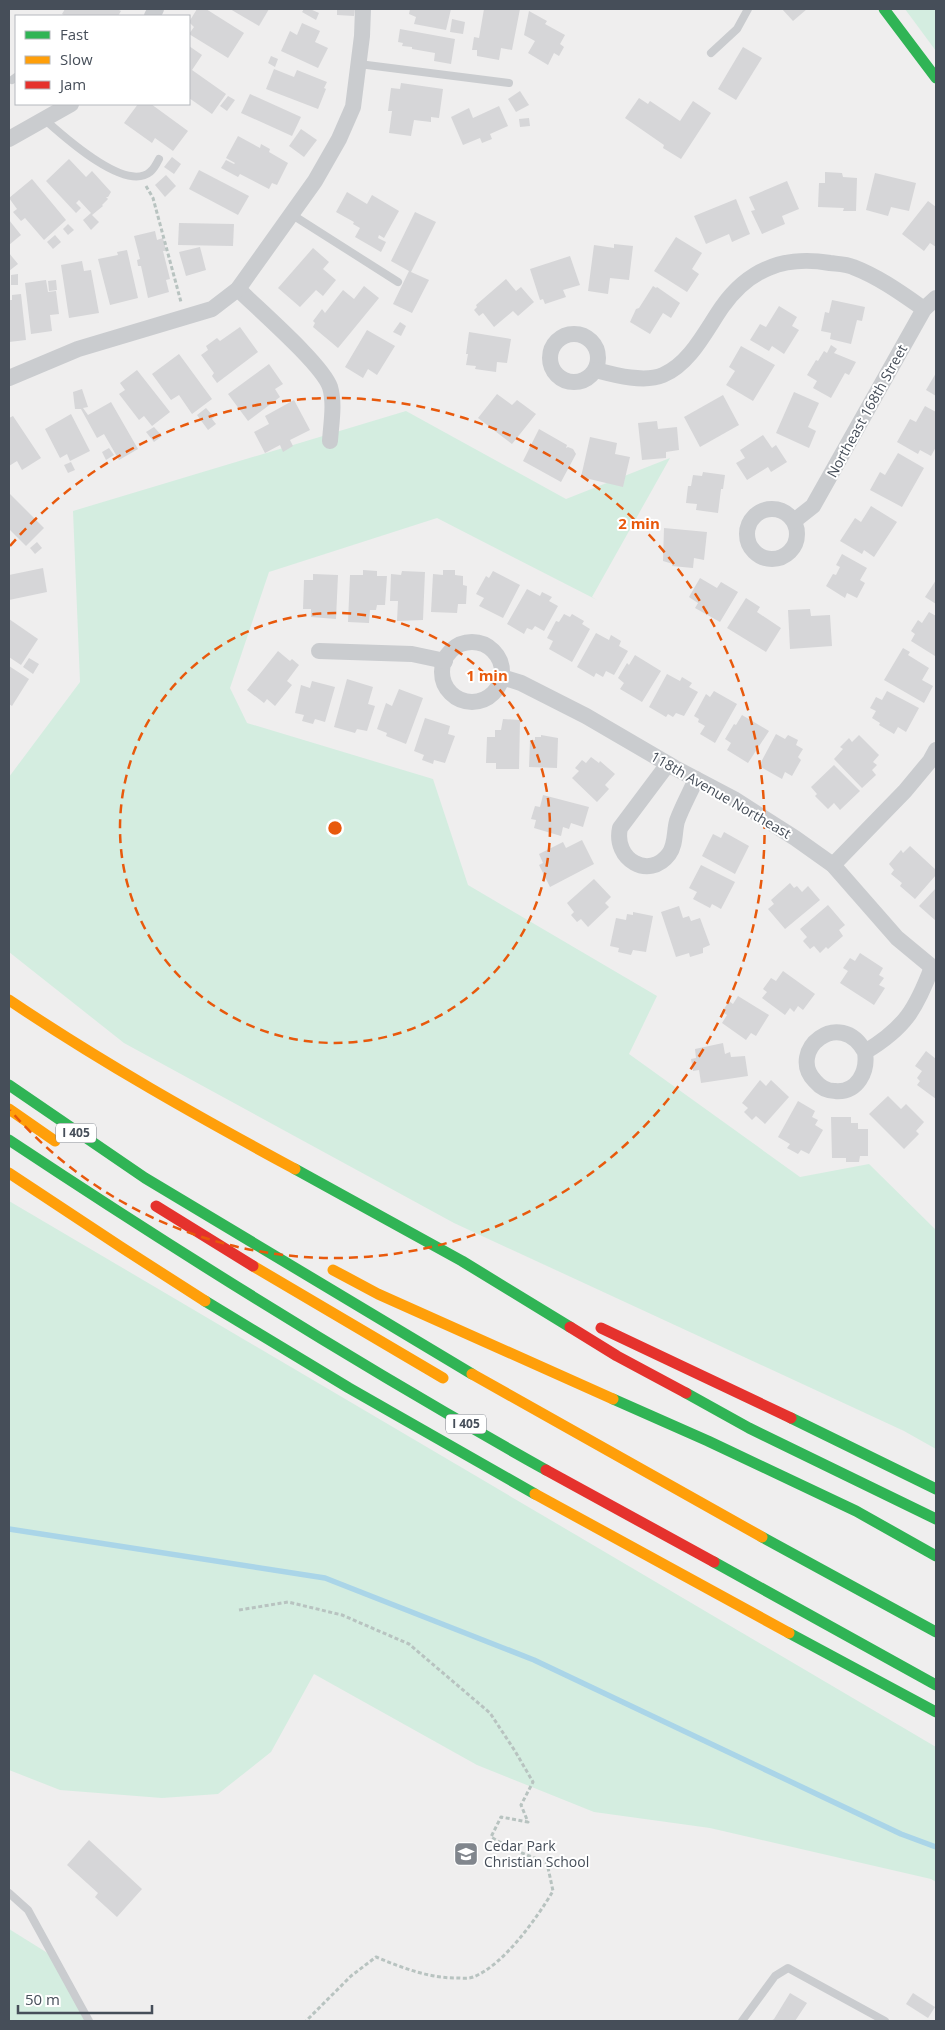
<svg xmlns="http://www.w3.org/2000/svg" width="945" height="2030" viewBox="0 0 945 2030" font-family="'Open Sans',sans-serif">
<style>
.green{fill:#d4ede0}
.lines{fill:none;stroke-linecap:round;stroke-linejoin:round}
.stream{stroke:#aad5e8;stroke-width:5.5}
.building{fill:#d6d6d8}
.path{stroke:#b8c3c0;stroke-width:3;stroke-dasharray:4 2.5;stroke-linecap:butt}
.lane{stroke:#cacccf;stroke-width:8}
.street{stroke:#cacccf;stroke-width:16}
.fast{stroke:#30b455;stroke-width:11}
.slow{stroke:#ff9f0a;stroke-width:11}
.jam{stroke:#e5322d;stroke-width:11}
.ring{fill:none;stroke:#e8590c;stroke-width:2.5;stroke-dasharray:9 6}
.labels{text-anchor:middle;stroke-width:4;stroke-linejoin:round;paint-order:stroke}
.shield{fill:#fff;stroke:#7e838b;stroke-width:1}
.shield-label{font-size:12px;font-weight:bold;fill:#464e59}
.street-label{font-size:14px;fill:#464e59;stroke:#fff}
.poi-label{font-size:14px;fill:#464e59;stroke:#fff;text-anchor:start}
.centre{fill:#e8590c;stroke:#fff;stroke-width:2.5}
.ring-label{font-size:15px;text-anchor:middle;font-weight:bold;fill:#e8590c;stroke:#fff;stroke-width:4;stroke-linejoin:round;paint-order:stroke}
</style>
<rect width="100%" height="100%" fill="#efeeee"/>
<g class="green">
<path d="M905,9h31v42z"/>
<path d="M406,411l160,88 104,-41 -78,139 5,3 -160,-82 -168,54 -39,116 17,35 186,56 35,106 189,111 -28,58 171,123 69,-13 67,66v219l-32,-18 -450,-208 -330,-180 -115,-91v-175l71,-95 -7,-171z"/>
<path d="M9,1201l927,546v135l-5,-3 -221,-51 -116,-16 -117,-47 -163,-91 -43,78 -53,42 -56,4 -102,-8 -51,-20z"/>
<path d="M9,1929l45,28 34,64h-79z"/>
</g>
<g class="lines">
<path class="stream" d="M9,1529l316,49 209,82 367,174 35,13"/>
</g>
<g class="building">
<path d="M65,9h52l4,2 -3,5h-52l-4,-2z"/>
<path d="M197,9h9l38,24 -16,25 -39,-24 5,-7 -5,-5z"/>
<path d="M230,9h39l-10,17z"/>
<path d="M304,9h6l9,4 -3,7 -14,-8z"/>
<path d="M337,9h18l-1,7 -17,-1z"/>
<path d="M410,9h41l-5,21 -32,-6 2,-7 -7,-3z"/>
<path d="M484,9h36l-8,41 -11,-2 -2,12 -22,-4v-6h-5l2,-13 5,1z"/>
<path d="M782,9h25l-14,12z"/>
<path d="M529,11l18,10 -2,3 20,11 -5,9 4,3 -5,9 -5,-3 -6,12 -20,-12 7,-12 -11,-6z"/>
<path d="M452,19l13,3 -2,12 -13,-2z"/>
<path d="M302,23l18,8 -5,11 13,6 -10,20 -37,-17 9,-20 7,4z"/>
<path d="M400,29l55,10 -4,25 -17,-3 1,-8 -23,-4v-2l-10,-1 1,-3 -5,-1z"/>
<path d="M189,46l13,9 -10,15 34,24 -14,20 -23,-16z"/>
<path d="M743,47l19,11 -26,42 -18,-11z"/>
<path d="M271,56l7,3 -3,8 -7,-4z"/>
<path d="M274,69l20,8 3,-7 30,12 -3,6 2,1 -8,20 -52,-20z"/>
<path d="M401,83l42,6 -4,29 -8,-1v5l-17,-2 -3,16 -22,-3 3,-22h-4l3,-23 9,1z"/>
<path d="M520,91l9,14 -13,7 -8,-13z"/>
<path d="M250,94l51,23 -9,19 -51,-23z"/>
<path d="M228,96l7,4 -8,11 -7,-5z"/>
<path d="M639,98l9,6 2,-3 30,20 13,-20 18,12 -30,46 -18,-11 1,-3 -39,-27z"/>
<path d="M138,104h13l37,27 -15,20 -18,-13 -3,5 -28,-20z"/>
<path d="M499,106l9,20 -18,8 2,5 -10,4 -2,-5 -17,7 -12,-28 18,-9 4,10z"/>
<path d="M529,118l1,8 -10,1 -1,-8z"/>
<path d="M301,129l16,11 -13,17 -15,-11z"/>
<path d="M238,136l22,12 1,-4 9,5 -1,3 19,11 -11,22 -5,-2 -3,6 -29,-15 -2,3 -17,-9 5,-8 8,4 1,-1 -9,-5z"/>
<path d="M172,157l9,7 -7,10 -10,-7z"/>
<path d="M69,159l17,18 6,-6 19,21 -3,5h-2l2,2 -6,6 1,1 -11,9 7,7 -8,8 -8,-10 8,-7 -12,-13 -3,3 5,5 -5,5 -30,-32z"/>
<path d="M199,170l50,26 -11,19 -49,-26z"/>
<path d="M825,172l17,1 1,4 14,1 -1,33h-13l1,-3 -26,-1 1,-24h6z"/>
<path d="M875,173l41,10 -7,28 -18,-4 -3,9 -22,-6z"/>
<path d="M166,175l10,11 -11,11 -10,-12z"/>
<path d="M32,179l34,41 -22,20 -19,-22 -4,3 -8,-9 4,-3 -8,-11z"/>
<path d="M787,181l12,28 -17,7 3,8 -23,10 -11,-23 4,-1 -6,-13z"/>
<path d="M347,192l20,12 5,-9 27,16 -15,27 -5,-3 -1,3 8,4 -5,10 -26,-15 5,-9 -7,-4 1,-2 -18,-10z"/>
<path d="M736,199l14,35 -18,8 -3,-8 -23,10 -12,-28z"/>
<path d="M928,201l8,6v40l-6,-4 -6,8 -22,-17z"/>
<path d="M415,212l21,10 -25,50 18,8 -17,33 -19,-9 16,-33 -18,-10z"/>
<path d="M9,220l12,15 -12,10z"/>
<path d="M179,223l55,1 -1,22 -55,-1z"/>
<path d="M68,224l6,6 -6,5 -5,-6z"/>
<path d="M155,231l2,9 6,-2 3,13h-3l7,28 -4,1 3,12 -21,6 -7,-32h-3l-1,-6 3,-1 -6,-23z"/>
<path d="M55,235l6,7 -8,7 -6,-7z"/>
<path d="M676,237l26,16 -10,16 7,5 -12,18 -33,-21z"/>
<path d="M614,244l19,2 -4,34 -19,-2 -2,16 -20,-3 6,-46 20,3z"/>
<path d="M200,247l6,23 -20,6 -7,-24z"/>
<path d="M313,248l16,14 -6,7 13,11 -13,16 -7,-6 -16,17 -22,-19z"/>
<path d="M127,250l11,48 -28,7 -12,-46 20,-4 -1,-3z"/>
<path d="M9,253l9,11 -9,7z"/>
<path d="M570,256l10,29 -17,5 3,7 -21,7 -2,-5 -3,1 -10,-31z"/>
<path d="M82,261l2,10 7,-1 8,43 -30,5 -8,-53z"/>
<path d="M18,274v11h-7v-10z"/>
<path d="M506,279l10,12 5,-4 13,15 -16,14 -5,-5 -19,16 -11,-14 -4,3 -5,-6 3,-3 -1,-2z"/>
<path d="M46,280l2,12 8,-1 3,23 -9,1 2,16 -21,3 -6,-51z"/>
<path d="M56,280l1,10 -8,1 -1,-10z"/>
<path d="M364,286l15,12 -41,50 -25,-21 2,-4 -2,-2 9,-12 3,4 18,-23 11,9z"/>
<path d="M653,286l3,2 1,-1 23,16 -9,15 -8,-5 -13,21 -20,-12 6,-13 3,-1z"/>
<path d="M21,294l5,46 -17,2v-42h3v-5z"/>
<path d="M832,300l33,7 -3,14 -5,-1 -6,24 -21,-5 1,-6 -10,-2 4,-19 4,1z"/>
<path d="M779,306l18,11 -5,9 7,4 -15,24 -12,-8 -3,5 -19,-11 10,-16 6,3z"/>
<path d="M400,322l6,4 -5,10 -8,-4z"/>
<path d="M240,327l18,25 -41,31 -5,-7 2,-3 -13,-18 7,-5 -2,-4 11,-8 3,3z"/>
<path d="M367,330l28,16 -18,29 -9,-6 -5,9 -18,-11z"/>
<path d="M469,332l42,7 -4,24 -10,-1 -1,10 -21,-3 1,-3 -10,-1 2,-11h-2z"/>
<path d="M831,345l6,4 -3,4 22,9 -7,13 -4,-2 -14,25 -18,-10 4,-7 -10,-6 9,-15 2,1 6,-10 3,2z"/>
<path d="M741,346l34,19 -22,36 -27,-16 9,-14 -6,-4z"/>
<path d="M179,354l33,45 -20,15 -13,-19 -8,5 -19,-26z"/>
<path d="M269,364l14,20 -8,5 5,8 -32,24 -20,-27z"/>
<path d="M137,370l33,42 -18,14 -8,-10 -5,4 -20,-26 6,-4 -5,-7z"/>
<path d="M936,373v23l-10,-6z"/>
<path d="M82,389l6,18 -5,1 5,7 23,-13 27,47 -19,11 -15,-26 -7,4 -16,-29h-6l-2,-17z"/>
<path d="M794,392l25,11 -11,24 8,4 -7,17 -33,-15z"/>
<path d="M497,394l15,11 5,-5 19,14 -24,30 -34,-26z"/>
<path d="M723,395l16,30 -39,22 -16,-30z"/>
<path d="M294,400l16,30 -20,10 3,6 -10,6 -3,-7 -15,8 -11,-21 15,-8 -4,-8z"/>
<path d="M925,406l11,6v35l-5,9 -11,-6 -2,4 -21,-12 13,-23 6,3z"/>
<path d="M206,408l8,9 -2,2 4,5 -8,6 -11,-15z"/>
<path d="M71,414l19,37 -20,10 -3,-7 -7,4 -15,-29z"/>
<path d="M13,416l28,42 -19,12 -5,-9 -8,5v-48z"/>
<path d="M657,421l1,8 19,-2 2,23 -13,2v6l-24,2 -4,-37z"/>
<path d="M154,427l8,9 -8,6 -8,-10z"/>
<path d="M539,429l28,16 -1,3 2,-1 5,2 3,5 -15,28 -38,-21z"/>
<path d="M763,435l9,13 4,-3 11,17 -16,10 -3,-5 -21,13 -11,-17 9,-5 -5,-8z"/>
<path d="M590,437l27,6 -2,11 15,3 -7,30 -42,-10z"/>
<path d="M109,448l5,7 -8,5 -4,-8z"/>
<path d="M898,453l26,15 -22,39 -32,-17 10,-18 5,3z"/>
<path d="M71,462l4,8 -7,3 -4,-8z"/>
<path d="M703,472l22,3 -2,14h-2l-3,24 -22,-3 1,-6 -11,-1 2,-17h3l2,-11 9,1z"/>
<path d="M9,493l35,35 -18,18 -17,-17z"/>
<path d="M871,506l26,16 -23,35 -10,-7 -2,4 -22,-13 15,-23 6,4z"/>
<path d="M664,528l43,4 -3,28 -10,-2 -1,10 -21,-2 1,-2 -10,-3z"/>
<path d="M37,542l5,6 -7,6 -5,-6z"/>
<path d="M842,554l25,14 -7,12 5,3 -8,15 -10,-5 -2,5 -19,-12 7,-12 3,1 4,-8 -4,-2z"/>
<path d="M43,568l4,24 -38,8v-25z"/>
<path d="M363,570l14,1v5h10l-2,29h-8l-1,5h-6l-1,13 -21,-1 2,-47h13z"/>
<path d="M443,570h12v5l8,1v9l4,1 -1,18h-8l-1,9 -26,-1 2,-38 10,1z"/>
<path d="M402,571l23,1 -2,48 -26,1 1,-20h-8l1,-27 10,1z"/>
<path d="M493,571l27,14 -17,33 -24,-12 5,-8 -8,-4 10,-18 3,2z"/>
<path d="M313,574l25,1 -2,44 -25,-2v-8h-8l1,-29h9z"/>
<path d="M700,578l17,10 4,-6 17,10 -18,30 -25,-14 3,-5 -9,-6z"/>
<path d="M936,580v24l-11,-7z"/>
<path d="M527,589l13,7 2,-4 10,5 -3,4 9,5 -14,25 -9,-5 -3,4 -5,-2 -3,6 -17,-10z"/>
<path d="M746,598l14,9 -3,5 24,16 -15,24 -39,-24z"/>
<path d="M810,609l1,7 19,-1 2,31 -42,3 -2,-39z"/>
<path d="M929,612l7,4 -1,40 -24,-15 4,-7 -4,-3 7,-11 4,3z"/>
<path d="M564,614l6,3 2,-3 12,7 -2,3 8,5 -18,33 -23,-13 4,-8 -6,-3 9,-17 3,1z"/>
<path d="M9,619l29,20 -17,26 -12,-8z"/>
<path d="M596,633l13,7 2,-5 10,6 -2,5 9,5 -14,24 -8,-4 -3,6 -7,-4 -2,4 -17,-10z"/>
<path d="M903,648l7,4 -2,3 21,13 -7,12 11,6 -9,17 -40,-23z"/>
<path d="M278,651l12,10 2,-2 7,6 -12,16 5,4 -17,21 -8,-7 -3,4 -17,-13z"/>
<path d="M635,655l26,16 -19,31 -22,-13 4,-6 -6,-5 9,-15 2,2z"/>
<path d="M29,658l10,6 -6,10 -10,-7z"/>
<path d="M9,666l20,13 -17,27 -3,-2z"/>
<path d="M667,674l13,7 2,-4 10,6 -3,4 9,5 -14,24 -8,-3 -3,4 -5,-3 -2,3 -17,-10z"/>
<path d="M347,679l26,8 -5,17 7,2 -8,25 -10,-2 -2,4 -21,-6z"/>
<path d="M312,681l23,6 -10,35 -10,-3 -2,5 -11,-3 2,-6 -9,-2 6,-28 9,3z"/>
<path d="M399,689l24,9 -17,46 -20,-8 1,-3 -10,-4 9,-26 6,3z"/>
<path d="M714,691l23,13 -22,39 -15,-9 5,-8 -7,-4 1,-3 -5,-3 12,-22 4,3z"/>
<path d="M887,691l32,17 -13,24 -8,-5 -4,7 -15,-9 1,-2 -8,-5 4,-7 -6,-3 6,-11 6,3z"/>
<path d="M742,715l27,16 -21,32 -21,-13 4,-7 -6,-4 9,-15 2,1z"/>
<path d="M425,718l25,8 -2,8 7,2 -10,27 -11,-3 -1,4 -11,-4 2,-5 -10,-4z"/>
<path d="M503,719l17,1 -1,49h-23v-6h-10l1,-26h8v-7h6z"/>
<path d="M776,734l9,5 3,-4 10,5 -2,5 7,4 -5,8 3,3 -9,16 -7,-4 -3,7 -23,-13z"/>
<path d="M541,735l17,3 -1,30 -28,-1 1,-27h5v-3h6z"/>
<path d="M859,735l20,20 -6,7 4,3 -5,5 4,5 -14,13 -28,-29 9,-10 -3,-2 9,-9 3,4z"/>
<path d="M591,757l8,6 1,-2 15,13 -10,11 4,4 -12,13 -25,-24 7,-7 -4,-3 7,-8 4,3z"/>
<path d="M834,765l26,26 -20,19 -6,-7 -6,6 -13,-13 2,-2 -6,-7z"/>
<path d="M543,795l46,12 -6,20 -12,-4 -2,6 -6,-2 -2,9 -27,-8 2,-8 -5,-1 4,-13 5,1z"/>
<path d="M724,832l25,14 -14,28 -33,-18 11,-22 8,4z"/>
<path d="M582,840l12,24 -44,23 -11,-22 4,-2 -4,-9 24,-12 3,6z"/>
<path d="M910,846l26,24v5l-21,24 -15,-13 2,-3 -11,-9 3,-4 -5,-6 12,-14 2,3z"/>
<path d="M701,865l34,17 -14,27 -9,-5 -2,4 -17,-9 4,-7 -8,-4z"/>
<path d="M594,879l17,18 -6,6 4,4 -21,20 -7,-8 -4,3 -6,-7 3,-3 -7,-9z"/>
<path d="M790,883l4,5 3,-2 5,6 6,-6 12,14 -35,29 -17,-20 6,-5 -3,-4z"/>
<path d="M936,888v33l-17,-15z"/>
<path d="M828,905l17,20 -6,5 4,6 -15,13 -2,-2 -6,6 -6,-7 -4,3 -7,-8 4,-4 -7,-8z"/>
<path d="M679,906l4,12 6,-2 2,5 9,-3 10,27 -7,3v5l-13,4 -1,-4 -13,4 -15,-45z"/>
<path d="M633,912l20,4 -7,36 -13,-2 -2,5 -13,-3 1,-4 -9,-2 6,-28 10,2 1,-6 6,1z"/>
<path d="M860,953l23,15 -4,7 5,3 -5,7 6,3 -11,17 -34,-22 8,-12 -5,-3 7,-10 5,3z"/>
<path d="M783,971l32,23 -12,16 -5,-4 -4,6 -4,-4 -5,7 -23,-17 5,-6 -4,-3 8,-11 5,3z"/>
<path d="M738,996l31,19 -13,21 -5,-3 -5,7 -24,-17 5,-8 -5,-3 7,-11 4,3z"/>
<path d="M723,1043l2,11 5,-2 1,5 14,-1 3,20 -47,7 -2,-13 -6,1 -2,-12 5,-1 -1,-9z"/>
<path d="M926,1051l10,8v40l-19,-14 3,-4 -3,-3 5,-7 -7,-5z"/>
<path d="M760,1080l6,6 5,-6 18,17 -24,27 -9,-8 -4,4 -8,-8 4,-4 -6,-5z"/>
<path d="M888,1096l13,13 5,-5 18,18 -8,9 3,3 -15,15 -35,-35z"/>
<path d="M798,1101l17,10 -3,6 6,3 -3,5 8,5 -14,24 -8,-4 -3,4 -11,-6 3,-4 -12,-7z"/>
<path d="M831,1117h20v6h7v6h10v27h-8l-1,6h-13v-4h-14z"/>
<path d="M89,1840l53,49 -25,28 -22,-20 3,-4 -31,-28z"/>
<path d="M790,1993l17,10 -12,18h-24l3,-2z"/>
<path d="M913,1993l22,14 -7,11 -22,-14z"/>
</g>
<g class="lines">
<g class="path">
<path d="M146,186l7,12 28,104"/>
<path d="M239,1610l49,-8 54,13 67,29 81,69 25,38 18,31 -12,23 7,17 -27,-5 -10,20 21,12 35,14 6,28c-16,27 -50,75 -80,86 -5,2 -11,1 -16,1 -29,0 -54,-10 -81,-21l-25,19 -45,45"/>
</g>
<g class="lane">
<path d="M711,53l26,-24 11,-20"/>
<path d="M359,64l150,19"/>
<path d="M12,80l4,-3"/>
<path d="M44,119c18,16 81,74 106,53 4,-3 7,-9 9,-13"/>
<path d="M291,214l107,68"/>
<path d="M9,1893l19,17 61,111"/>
<path d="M742,2021l33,-45 13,-8 97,53"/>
</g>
<g class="street">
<path d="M152,16l4,-7"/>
<path d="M9,139l62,-35"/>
<path d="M238,289c20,20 84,75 92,98 5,17 1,37 0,54"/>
<circle cx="574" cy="358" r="24"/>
<path d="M596,370c19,5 48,13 67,5 27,-11 43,-45 59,-68 27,-38 62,-52 108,-44 8,1 16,1 23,4 26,10 48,26 71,42"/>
<path d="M9,378l69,-29 134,-40 26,-20 77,-108 24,-42 14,-32 9,-71 1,-27"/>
<circle cx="772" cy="534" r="25"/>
<path d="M794,521l19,-15 111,-197 12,-11"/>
<circle cx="472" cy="672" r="30"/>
<path d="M319,651l93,3 33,7"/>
<path d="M502,677l19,6 65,33 89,52 59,31 61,39 38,27 64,73 35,29 4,1"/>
<path d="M668,764l-48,64c-7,31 29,53 49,26 7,-10 5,-22 8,-33 5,-14 13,-28 19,-42"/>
<path d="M833,865l72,-74 25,-30 6,-11"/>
<path d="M865,1052c3,19 -7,41 -30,39 -8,0 -15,-4 -20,-10 -29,-30 25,-75 50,-29 40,-24 51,-43 67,-85"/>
</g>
<g class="fast">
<path d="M884,9l52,69"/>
<path d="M9,1085l136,93 327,196"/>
<path d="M9,1140c175,116 353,227 537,330"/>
<path d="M295,1169l167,92 108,66"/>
<path d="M205,1301l144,87 186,106"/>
<path d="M686,1393l63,35 187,91"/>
<path d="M613,1399l95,42 148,70 80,45"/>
<path d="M791,1418l145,71"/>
<path d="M762,1537l174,95"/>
<path d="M714,1562l222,123"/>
<path d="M789,1633l147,79"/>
</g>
<g class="slow">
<path d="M9,1000c92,62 188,116 286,169"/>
<path d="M9,1109l46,32"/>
<path d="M9,1173l112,74 84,54"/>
<path d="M253,1266l190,112"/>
<path d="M333,1270l45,24 235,105"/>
<path d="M472,1374l290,163"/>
<path d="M535,1494l254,139"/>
</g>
<g class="jam">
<path d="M156,1206l97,60"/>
<path d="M570,1327l47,29 69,37"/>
<path d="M601,1328l190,90"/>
<path d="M546,1470l168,92"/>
</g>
</g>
<g class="ring">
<circle cx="335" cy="828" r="215"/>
<path d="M10 546A430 430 0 1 1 10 1110"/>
</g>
<defs>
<symbol id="school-square" viewBox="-11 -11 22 22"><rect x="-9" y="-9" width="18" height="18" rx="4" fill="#81868d" stroke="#fff"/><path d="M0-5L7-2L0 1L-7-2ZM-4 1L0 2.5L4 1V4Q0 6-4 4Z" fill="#fff"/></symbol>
</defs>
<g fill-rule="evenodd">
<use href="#school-square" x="452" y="1840" width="28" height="28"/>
</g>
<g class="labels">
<g class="shield">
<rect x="56" y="1123.5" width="40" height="19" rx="4"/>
<rect x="446" y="1414.5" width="40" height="19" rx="4"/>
</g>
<g class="shield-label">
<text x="76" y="1137">I 405</text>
<text x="466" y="1428">I 405</text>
</g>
<g class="street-label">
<text transform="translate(867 411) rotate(-61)" y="5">Northeast 168th Street</text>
<text transform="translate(721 795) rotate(30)" y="5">118th Avenue Northeast</text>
</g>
<g class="poi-label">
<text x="484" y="1851">Cedar Park<tspan x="484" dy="16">Christian School</tspan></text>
</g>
</g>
<circle cx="335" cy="828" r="8" class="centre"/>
<g class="ring-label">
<text x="639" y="529">2 min</text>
<text x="487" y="681">1 min</text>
</g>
<rect width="945" height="2030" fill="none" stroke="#464e59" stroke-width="20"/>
<rect x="15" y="15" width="175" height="90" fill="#ffffff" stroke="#b5b8bd"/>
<rect x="25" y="31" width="25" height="8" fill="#30b455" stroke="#b5b8bd"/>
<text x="60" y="40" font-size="15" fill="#464e59">Fast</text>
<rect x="25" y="56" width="25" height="8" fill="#ff9f0a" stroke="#b5b8bd"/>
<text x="60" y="65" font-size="15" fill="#464e59">Slow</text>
<rect x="25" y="81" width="25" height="8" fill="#e5322d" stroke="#b5b8bd"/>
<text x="60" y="90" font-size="15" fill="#464e59">Jam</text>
<path d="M18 2005v8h134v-8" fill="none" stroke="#464e59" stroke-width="2.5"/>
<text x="25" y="2005" font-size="15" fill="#464e59" stroke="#ffffff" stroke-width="4" paint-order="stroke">50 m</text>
</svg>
